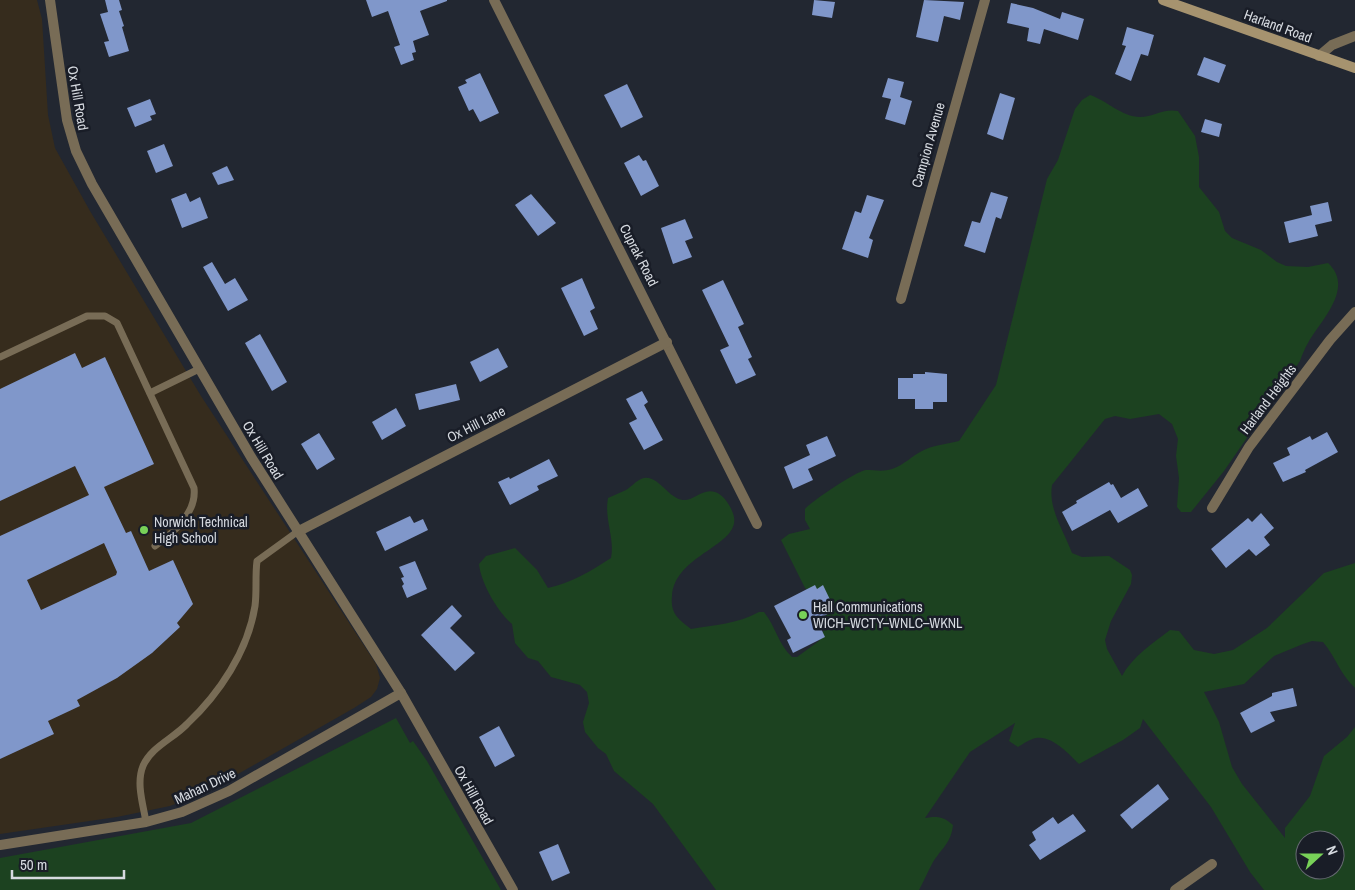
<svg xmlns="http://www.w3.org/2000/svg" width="1355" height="890" viewBox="0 0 1355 890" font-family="'Archivo Narrow',sans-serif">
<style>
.education{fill:#362c1d}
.green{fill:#1c4220;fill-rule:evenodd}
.building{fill:#8097ca;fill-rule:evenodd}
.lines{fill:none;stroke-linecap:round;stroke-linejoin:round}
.lane{stroke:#786c56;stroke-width:7}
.street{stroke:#786c56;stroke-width:10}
.secondary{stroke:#a6936f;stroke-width:10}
.poi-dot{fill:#78d158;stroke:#191d27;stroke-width:2}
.labels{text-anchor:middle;stroke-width:5;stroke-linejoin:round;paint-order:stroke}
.street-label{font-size:14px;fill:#d6dae0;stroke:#191d27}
.poi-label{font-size:14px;fill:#d6dae0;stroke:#191d27;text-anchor:start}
</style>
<rect width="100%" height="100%" fill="#222731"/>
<path class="education" d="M0,0h37l5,19 6,96 7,33 35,63 111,185 175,268 4,14 -3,11 -6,8 -17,11 -144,82 -40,16 -53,11 -117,17z"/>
<g class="green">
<path d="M1090,95c16,5 32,22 50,22 14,0 23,-9 38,-6l17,25 4,21v30l20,25 6,19 7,7 29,12 16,12 9,4 22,1 20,-4c27,25 -7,57 -20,80 -3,5 -6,12 -8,18l-76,110 -33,41h-10l-4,-5 2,-29 -3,-22 2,-17 -6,-15 -13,-10 -29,5 -15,-3 -10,3 -53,66c-4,24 12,46 20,68l10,4 27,-1 21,14 2,5 -1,9 -20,37 -6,19 2,9 15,27c10,-19 31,-33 48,-46l9,1 15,19 20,4 19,-4 34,-22 57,-55 31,-10v125c-16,-15 -19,-31 -32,-46l-11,-1 -9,3 -29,12 -30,28 -40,8 15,30 13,45 10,17 43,54v-10l25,-32 14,-40 23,-19 8,-10v163h-91l-14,-18 -39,-65 -68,-88 -3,9 -17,12 -44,24c-10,-10 -27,-29 -43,-26 -6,1 -13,6 -18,9l-9,-6 6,-18 -45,29 -45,66c12,-2 18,-2 28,7 -2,18 -11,23 -20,37 -5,9 -9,19 -14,28h-203l-63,-86 -39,-33 -8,-17 -8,-6 -13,-16 -2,-10 6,-19 -2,-11 -7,-7 -29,-8 -13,-16 -10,-3 -13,-15 -3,-19c-15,-13 -31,-41 -33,-60l7,-8 29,-8 22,22 11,18c23,-5 43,-17 63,-30 4,-20 -7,-39 -3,-60 6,-3 12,-5 18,-8 5,-3 10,-9 15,-11 16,-7 27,20 42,21 11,1 19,-12 32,-8 7,2 14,11 17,19 16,34 -57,41 -60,85 -2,17 6,23 19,33 24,-4 46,-5 68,-17h5c12,15 14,32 28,45h5l22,-16 5,-11 -7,-33 -12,-9 -24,-48 8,-6 21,-5 -5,-9v-11c7,-8 51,-38 61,-39 9,0 17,2 26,-1 12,-4 20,-13 30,-18 11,-6 25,-7 37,-10l37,-56 51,-206 11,-19 17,-51 7,-9zM1305,840h30v30h-30z"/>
<path d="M396,718l14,25 3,-2 14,20 74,129h-501v-32l191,-35z"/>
</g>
<g class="building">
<path d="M105,0h14l3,10 -3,1 5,15 -2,1 7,24 -20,6 -5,-15 5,-1 -9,-27 8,-2z"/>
<path d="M366,0h81v1l-27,10 9,24 -16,6 3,11 -4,1 2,7 -13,5 -7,-18 6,-2 -12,-34 -16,6z"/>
<path d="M814,0l21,2 -3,16 -20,-3z"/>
<path d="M924,0l40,2 -4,18 -16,-4 -6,26 -22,-5z"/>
<path d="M1011,3l22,5 27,11 2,-7 22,7 -6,21 -34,-11 -4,15 -13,-3 2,-13 -22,-5z"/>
<path d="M1127,27l27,8 -6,21 -7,-2 -10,27 -16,-7 11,-28 -4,-1z"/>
<path d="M1204,57l22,8 -7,18 -22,-8z"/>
<path d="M480,73l19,40 -19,9 -7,-13 -4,2 -11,-24 9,-4 -2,-3z"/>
<path d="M888,78l16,4 -4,15 12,4 -7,24 -20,-6 6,-20 -9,-2z"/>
<path d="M627,84l16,33 -22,11 -17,-33z"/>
<path d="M1000,93l15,5 -12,42 -16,-6z"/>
<path d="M150,99l6,15 -6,2 2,4 -17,7 -8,-19z"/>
<path d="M1205,119l17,5 -3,13 -18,-5z"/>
<path d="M164,144l9,22 -17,7 -9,-22z"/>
<path d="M639,155l4,6 3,-1 13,26 -18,10 -17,-33z"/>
<path d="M227,166l7,14 -16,5 -6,-12z"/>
<path d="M991,192l17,5 -7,22 -5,-2 -11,36 -21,-7 8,-25 8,2z"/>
<path d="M186,193l4,9 10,-5 8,21 -26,10 -11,-29z"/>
<path d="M531,194l25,29 -18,13 -23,-31z"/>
<path d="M867,195l17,5 -15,38 4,2 -5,18 -26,-9 13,-38 6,2z"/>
<path d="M1328,202l4,19 -17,4 3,11 -29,7 -5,-21 28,-7 -2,-9z"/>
<path d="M685,219l8,19 -8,3 7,16 -19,7 -12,-36z"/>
<path d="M212,262l13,22 10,-6 13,22 -20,11 -25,-44z"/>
<path d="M582,278l13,30 -5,3 8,18 -14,7 -23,-48z"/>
<path d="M723,280l21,44 -6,3 14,30 -4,2 8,16 -20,9 -16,-34 9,-4 -27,-56z"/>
<path d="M260,334l27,48 -15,9 -27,-48z"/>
<path d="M498,348l10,19 -28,15 -10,-20z"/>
<path d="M75,353l7,15 23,-11 49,107 -50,23 22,46 5,-2 18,40 24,-11 20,44 -16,19 3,4 -28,26 -35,25 -40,22 3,6 -32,15 6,13 -54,25v-223l89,-41 -14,-29 -75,35v-112zM104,543l13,29 -1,3 -75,35 -14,-30z"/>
<path d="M925,372l22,2v28h-14v7h-18v-10h-17v-21h15v-4h12z"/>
<path d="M456,384l4,16 -41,10 -4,-16z"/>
<path d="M642,391l6,11 -4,3 19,35 -19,10 -15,-27 8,-4 -11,-20z"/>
<path d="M396,408l10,18 -24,14 -10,-18z"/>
<path d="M1327,432l11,20 -33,18 1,2 -23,10 -10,-19 17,-8 -3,-7 23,-12 2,4z"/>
<path d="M319,433l16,26 -18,11 -16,-26z"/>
<path d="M827,436l9,20 -28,13 5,11 -20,9 -9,-22 26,-12 -4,-10z"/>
<path d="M549,459l9,17 -21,10 2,4 -29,15 -12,-23 11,-5 1,2z"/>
<path d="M1109,482l2,3 2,-1 8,14 17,-10 10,18 -30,17 -8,-13 -38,21 -10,-19 15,-9 -1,-2z"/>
<path d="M1261,513l13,15 -10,9 6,8 -14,11 -7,-7 -23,19 -15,-19 37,-31 4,4z"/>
<path d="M410,516l4,7 9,-4 5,11 -43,21 -9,-19z"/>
<path d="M415,561l12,28 -20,9 -5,-12 2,-2 -3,-6 3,-1 -5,-10z"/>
<path d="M815,585l2,4 6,-4 12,25 -18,10 8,17 -32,16 -6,-13 4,-2 -17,-32z"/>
<path d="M452,605l10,11 -12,12 25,25 -20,18 -34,-36z"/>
<path d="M1293,688l4,18 -27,6 5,9 -24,12 -11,-20 32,-17v-3z"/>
<path d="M499,726l16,30 -20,11 -16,-30z"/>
<path d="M1158,784l11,15 -37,30 -12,-14z"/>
<path d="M1073,814l13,17 -46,29 -11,-15 7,-5 -4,-8 21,-15 5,7z"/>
<path d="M558,844l12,29 -18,8 -13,-29z"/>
</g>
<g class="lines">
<g class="lane">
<path d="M0,357l87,-41h18l12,7 77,165c3,25 -21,45 -39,58"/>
<path d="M150,393l49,-24"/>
<path d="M146,822c-3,-18 -10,-39 -3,-56 8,-19 31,-28 44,-42 32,-30 61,-73 68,-118 2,-15 0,-30 2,-45l40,-29"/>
</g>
<g class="street">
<path d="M50,0l17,120 9,31 16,33 159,273 150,236 112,197"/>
<path d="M494,0l263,524"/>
<path d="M1319,56l13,-11 23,-9"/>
<path d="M901,299l84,-299"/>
<path d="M1212,508l37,-61 81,-107 25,-28"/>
<path d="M297,532l370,-190"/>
<path d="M0,845l146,-23 36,-10 47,-21 172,-98"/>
<path d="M1175,890l37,-26"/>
</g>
<path class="secondary" d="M1163,0l192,68"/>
</g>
<g class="poi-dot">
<circle cx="144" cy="530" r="5"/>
<circle cx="803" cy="615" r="5"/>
</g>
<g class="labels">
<g class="street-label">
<text transform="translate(1278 26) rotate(20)" y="5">Harland Road</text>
<text transform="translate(78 98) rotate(80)" y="5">Ox Hill Road</text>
<text transform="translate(928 145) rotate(-74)" y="5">Campion Avenue</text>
<text transform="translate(639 255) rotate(63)" y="5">Cuprak Road</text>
<text transform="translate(1268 399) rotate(-53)" y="5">Harland Heights</text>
<text transform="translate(476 424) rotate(-27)" y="5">Ox Hill Lane</text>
<text transform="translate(263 450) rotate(59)" y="5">Ox Hill Road</text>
<text transform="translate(205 786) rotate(-25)" y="5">Mahan Drive</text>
<text transform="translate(474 795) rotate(61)" y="5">Ox Hill Road</text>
</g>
<g class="poi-label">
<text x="154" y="527">Norwich Technical<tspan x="154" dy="16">High School</tspan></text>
<text x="813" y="612">Hall Communications<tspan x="813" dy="16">WICH–WCTY–WNLC–WKNL</tspan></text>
</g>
</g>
<g transform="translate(1320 855) rotate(69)"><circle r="24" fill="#191d27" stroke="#656971"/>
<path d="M0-4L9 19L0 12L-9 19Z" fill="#78d158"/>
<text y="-8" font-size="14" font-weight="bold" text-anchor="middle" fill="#d6dae0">N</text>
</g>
<path d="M12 870v8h112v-8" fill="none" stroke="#d6dae0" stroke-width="2.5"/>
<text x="20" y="870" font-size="15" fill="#d6dae0" stroke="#191d27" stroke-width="4" paint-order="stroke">50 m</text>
</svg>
